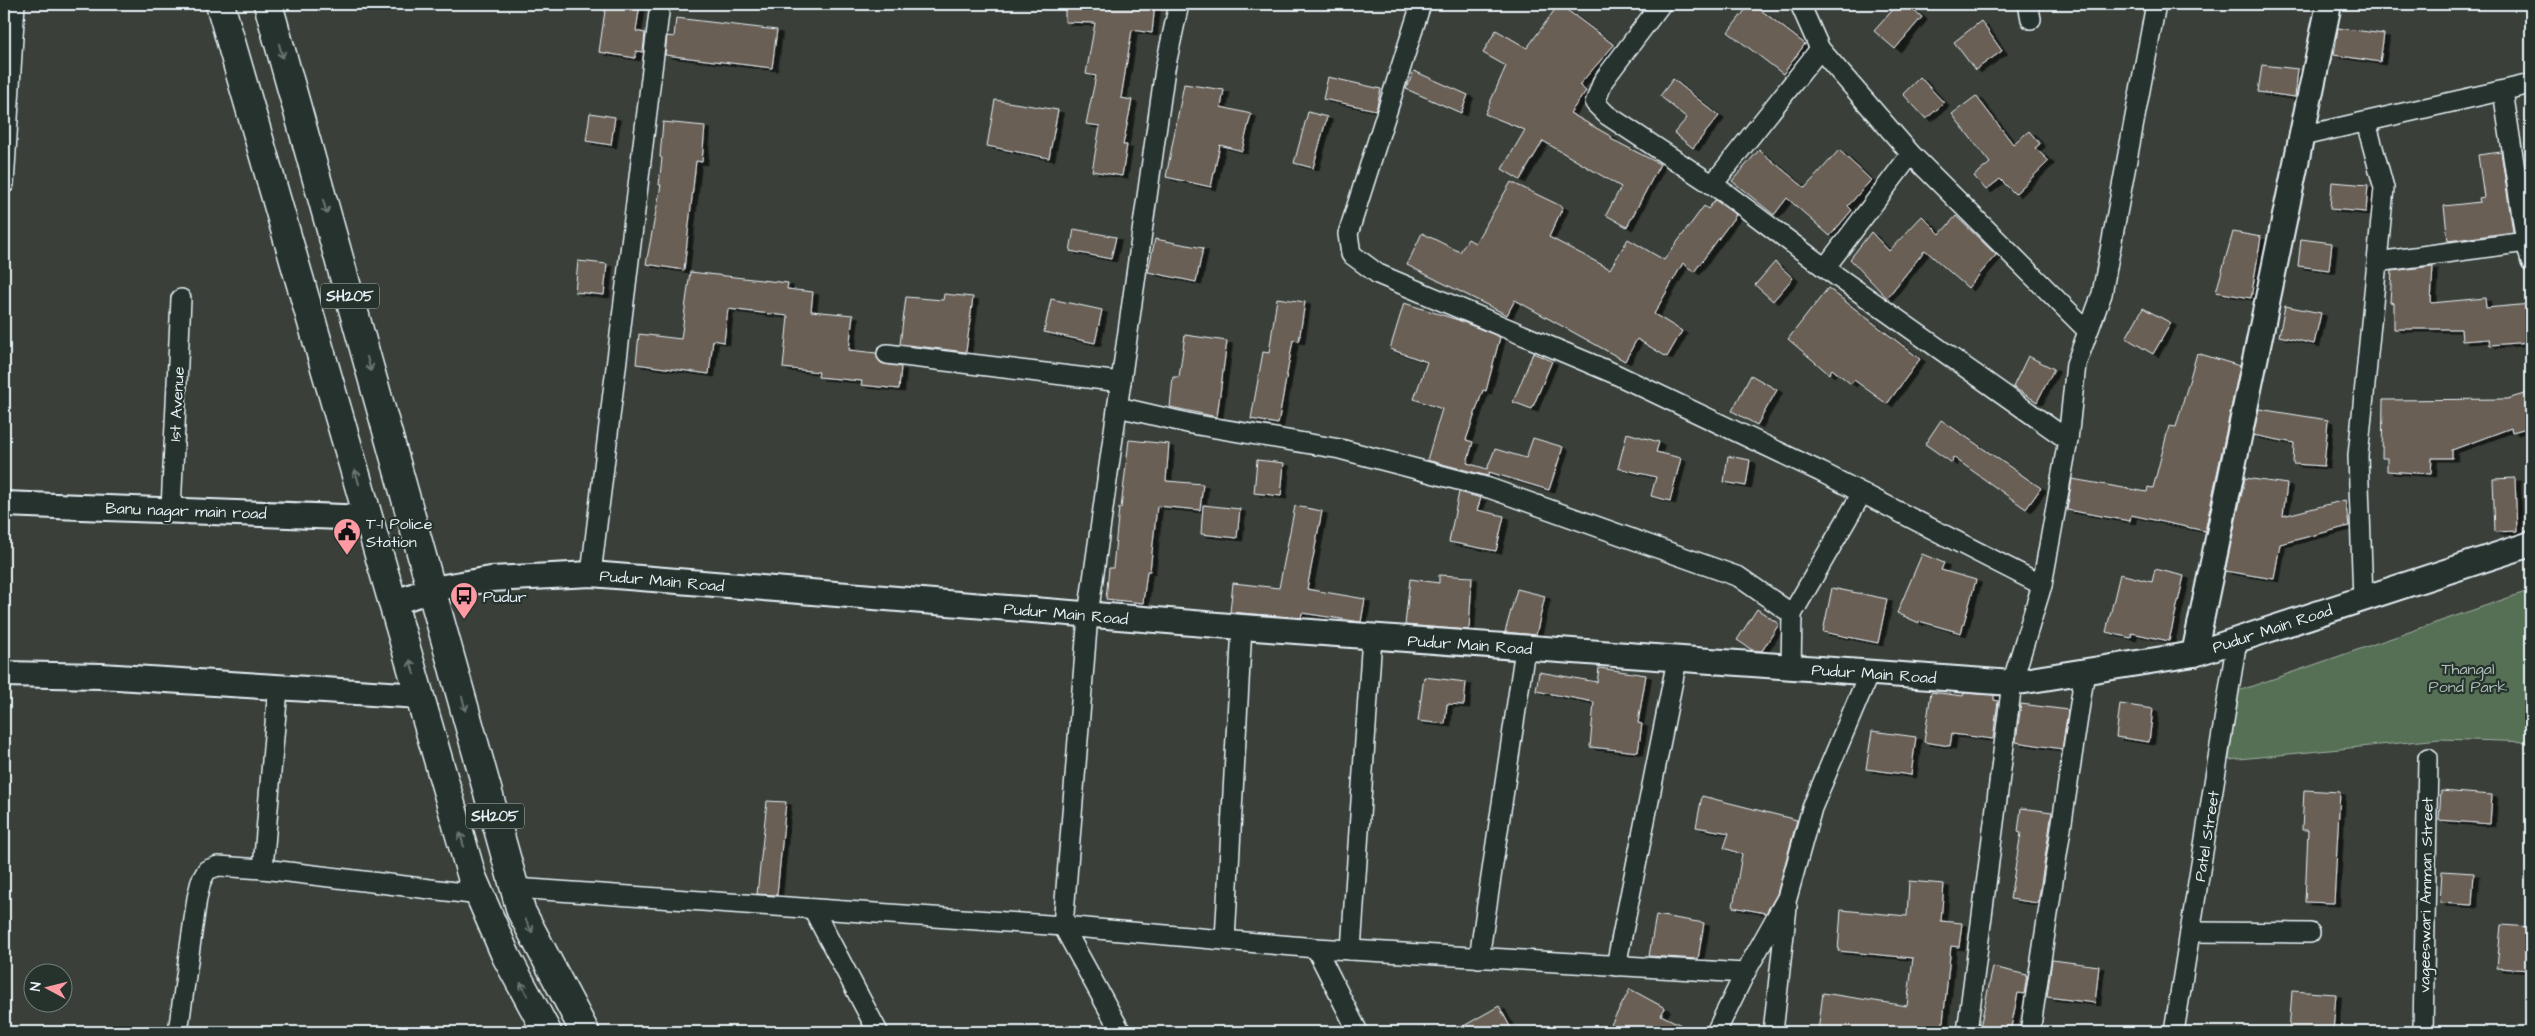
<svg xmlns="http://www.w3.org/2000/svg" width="2535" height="1036" viewBox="0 0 2535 1036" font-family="'Architects Daughter',sans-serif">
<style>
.green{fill:#577055;stroke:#a0b0a6}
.building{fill:#6a5f55;stroke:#e8f1f8;filter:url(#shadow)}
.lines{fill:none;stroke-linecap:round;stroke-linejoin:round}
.minor-casing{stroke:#e8f1f8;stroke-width:22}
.tertiary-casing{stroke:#e8f1f8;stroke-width:28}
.primary-casing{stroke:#e8f1f8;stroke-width:31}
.minor{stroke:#26332d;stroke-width:19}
.tertiary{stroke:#26332d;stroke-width:24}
.primary{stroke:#26332d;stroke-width:28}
.oneway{stroke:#6a7674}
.labels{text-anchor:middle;stroke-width:4.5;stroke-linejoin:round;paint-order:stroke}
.shield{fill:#26332d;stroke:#aeb8bb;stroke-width:1}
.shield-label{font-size:15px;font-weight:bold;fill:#e8f1f8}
.street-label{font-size:16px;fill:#e8f1f8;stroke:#26332d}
.poi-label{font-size:16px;fill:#e8f1f8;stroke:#26332d;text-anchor:start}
.park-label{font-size:16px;fill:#aebdb7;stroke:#26332d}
</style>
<defs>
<filter id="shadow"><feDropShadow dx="5.5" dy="3" stdDeviation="0" flood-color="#0009"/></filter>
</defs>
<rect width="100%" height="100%" fill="#3a4039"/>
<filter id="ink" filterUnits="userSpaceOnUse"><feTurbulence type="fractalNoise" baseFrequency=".02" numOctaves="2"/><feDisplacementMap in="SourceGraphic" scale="10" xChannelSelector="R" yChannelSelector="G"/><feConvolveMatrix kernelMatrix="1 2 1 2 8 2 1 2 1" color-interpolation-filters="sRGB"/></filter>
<g filter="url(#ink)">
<path class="green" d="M2531,590v152l-91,-3 -211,21 9,-69z"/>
<g class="building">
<path d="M606,4h34l-4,27 9,2 -2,19 -7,-1 -1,7 -36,-6z"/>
<path d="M1065,4h90l-3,29 -20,-3 -11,68 11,2 -9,45h4l-5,31 -30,-5 8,-45 -14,-2 10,-48 -10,-2 9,-51 -30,-1z"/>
<path d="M1559,4l55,41 -35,40 7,6 -16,22 42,24 -1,2 49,25 -33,63 -21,-12 15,-28 -78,-46 -23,39 -18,-11 23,-39 -40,-16 21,-48 -23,-13 13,-23 31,18z"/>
<path d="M1750,4h3l52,40 -22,30 -55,-42z"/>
<path d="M1898,4h9l15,13 -27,32 -21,-18z"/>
<path d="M676,18l101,12 -5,38 -107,-13 2,-19 7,1z"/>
<path d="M1981,21l21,30 -27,19 -21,-28z"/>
<path d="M2338,28l46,6 -4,28 -46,-7z"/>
<path d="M2262,65l36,4 -3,28 -37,-5z"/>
<path d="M1414,71l54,24 -7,18 -55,-24z"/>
<path d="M1328,77l53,12 -5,21 -53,-11z"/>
<path d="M1920,77l24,26 -18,16 -23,-25z"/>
<path d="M1673,79l46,37 -26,32 -19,-15 13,-15 -27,-22z"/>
<path d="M1184,84l40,6 -3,17 30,7 -9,37 -22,-6 -9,42 -45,-10z"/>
<path d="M1976,96l37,48 16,-13 11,13 -5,4 14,13 -34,33 -15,-15 -14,11 -12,-14 16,-13 -38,-49z"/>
<path d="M995,100l63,10 -9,48 -62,-12z"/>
<path d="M1308,112l19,5 -14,51 -19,-5z"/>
<path d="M590,113l25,4 -4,28 -25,-4z"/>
<path d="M663,122l42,4 -3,36 -6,-1 -12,109 -38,-6 15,-79h-2l3,-27 -2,-1z"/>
<path d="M1759,150l46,38 34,-38 32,30 -23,26 4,4 -22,26 -43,-38 -13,17 -42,-34z"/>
<path d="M2501,152l12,80 -65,9 -4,-35 36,-4 -1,-4 5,-1 -6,-42z"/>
<path d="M1511,182l52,25 -14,30 61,32 18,-30 36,21 40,-54 4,3 7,-9 21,15 -42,57 -11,-9 -29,51 28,17 -15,26 -30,-18 -12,22 -110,-61 -8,15 -100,-50 15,-32 38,19 8,-13 7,4z"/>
<path d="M2332,182l36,3 -2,27 -36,-3z"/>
<path d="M1922,216l18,18 16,-18 40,39 -28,33 -43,-38 -38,48 -37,-39 21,-27 18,19z"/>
<path d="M1074,229l42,8 -5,22 -41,-8z"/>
<path d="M2233,232l28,5 -10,61 -35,-6z"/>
<path d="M1155,239l48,9 -7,34 -48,-10z"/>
<path d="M2301,239l31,4 -3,27 -31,-4z"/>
<path d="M578,261l29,3 -3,31 -29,-3z"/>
<path d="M1775,262l18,16 -20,23 -18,-16z"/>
<path d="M2433,266l-2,37 54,-5 1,10 45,-4v38l-41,3 -1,-6 -27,2 -1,-12h-67v-26l-4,-1 2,-31z"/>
<path d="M690,272l98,11 -1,6 26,3 -2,19 42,4 -4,35 27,3 5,10 20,4 -2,22 -38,-4 1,-4 -44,-4 1,-5 -36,-4 5,-52 -60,-7 -4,33 -11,-2 -4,34 -73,-10 3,-30 42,5z"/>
<path d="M1828,288l92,71 -33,45 -33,-24 -3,4 -19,-15 -3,5 -41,-35z"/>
<path d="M944,294l29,3 -7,55 -66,-8 6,-47 37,3z"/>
<path d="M1277,298l28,4 -6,39 -6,-1 -15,84 -27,-5 12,-67 6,1z"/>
<path d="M1051,299l51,11 -7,33 -51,-11z"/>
<path d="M1404,303l54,17 42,17 -14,54 -3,-1 -17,50 7,2 -6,21 20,6 8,-20 31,9 7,-20 30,9 -14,43 -60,-18 -1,4 -61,-16 15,-51 -28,-10 13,-37 -37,-13z"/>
<path d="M2285,306l36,7 -7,31 -35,-8z"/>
<path d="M2143,308l28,15 -18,31 -27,-16z"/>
<path d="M1185,335l42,6 -10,76 -47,-10 3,-30h6z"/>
<path d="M1533,353l19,8 -20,48 -19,-7z"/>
<path d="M2197,353l43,13 -35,165 -74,-16 -1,6 -63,-11 5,-31 75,13 1,-5 5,1 16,-62 7,1z"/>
<path d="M2028,356l26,13 -17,33 -24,-15z"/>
<path d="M1751,375l26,15 -20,35 -25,-14z"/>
<path d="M2531,392v35l-19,5 -1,-4 -59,22v8h-20l-1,16 -44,-3v-13h-5l1,-58 124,-1z"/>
<path d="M2259,409l69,11 -4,46 -31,-2 1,-21 -41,-8z"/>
<path d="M1941,420l100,68 -15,21 -73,-52 -1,6 -27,-19z"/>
<path d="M1627,433l32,9 -3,10 25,6 -11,43 -19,-5 5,-19 -38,-9z"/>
<path d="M1129,440l40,4 -3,37 37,3 -3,26 -43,-4 -7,65h-3l-4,32 -37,-4 3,-31h4l6,-60h2z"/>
<path d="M1728,456l22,4 -4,26 -22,-4z"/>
<path d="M1257,460l27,3 -3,33 -27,-3z"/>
<path d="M2245,478l42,6 -4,32 62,-16 4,26 -69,18 -6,35 -49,-8z"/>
<path d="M2515,478l2,53 -22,1 -2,-53z"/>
<path d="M1459,492l22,6 -4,12 27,6 -8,35 -47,-9z"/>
<path d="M1203,505l37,4 -3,29 -36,-4z"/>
<path d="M1295,506l27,5 -15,78 58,10 -4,23 -59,-9 -1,5 -71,-6 3,-29 46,5z"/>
<path d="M1922,554l22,9 -3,7 35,10 -15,53 -42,-12v2l-22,-10z"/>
<path d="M2155,569l29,7 -15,65 -37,-8 -1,5 -25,-6 14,-58 32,8z"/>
<path d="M1439,575l33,2 -3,53 -64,-5 5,-46 29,4z"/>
<path d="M1832,588l55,11 -9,44 -55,-11z"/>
<path d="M1517,589l28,7 -9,39 -31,-3z"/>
<path d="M1757,609l22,15 -17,27 -10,-1 -15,-10z"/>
<path d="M1599,668l47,7 -8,48 4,1 -4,28 -48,-5 4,-45 -58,-11 3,-19 58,10z"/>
<path d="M1424,677l42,5 -2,23 -17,-1 -2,20 -27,-3z"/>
<path d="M1931,692l32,4 1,-3 30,2v5l4,1 -5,38 -41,-5 -2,12 -26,-4z"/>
<path d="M2021,704l47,6 -6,39 -46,-7z"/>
<path d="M2120,704l33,5 -4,33 -33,-5z"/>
<path d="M1872,731l44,6 -5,38 -45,-6z"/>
<path d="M2304,790l36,2 -6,111 -29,-1 3,-72h-6z"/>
<path d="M2441,791l51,4 -2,29 -51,-4z"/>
<path d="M1702,796l95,24 -20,74 -11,19 -33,-6 9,-53 -18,-6 5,-15 -33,-6z"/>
<path d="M767,801l19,1 -9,93 -20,-1z"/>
<path d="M2021,808l31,4 -14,91 -28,-4 11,-66 -3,-1z"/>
<path d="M2442,871l32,2 -2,32 -32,-2z"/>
<path d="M1909,881l35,3 -3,37 21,2 -3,24 -8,-1 -9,86 -124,-1 5,-38 84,13 6,-48 -75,-7 3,-41 66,6z"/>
<path d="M1656,915l48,8 -6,36 -49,-3z"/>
<path d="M2501,925l30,2v43l-34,-2z"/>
<path d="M2052,960l47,6 -4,37 -48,-6z"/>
<path d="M1993,967l34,8 -3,19 -6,-1 -8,39h-31z"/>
<path d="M1630,989l35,19 -4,7 34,17h-88z"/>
<path d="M2292,991l44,3 -3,38h-44z"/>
<path d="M1499,1006l14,26h-60z"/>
</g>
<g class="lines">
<defs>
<g id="minor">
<path d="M1421,4l-73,230 3,20 27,20 235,99 208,99 221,113"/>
<path d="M1661,4l-58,77 -8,22 12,12 121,80 97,73 243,172"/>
<path d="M1800,4l20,45 91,105 176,176"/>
<path d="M2028,4l3,15"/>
<path d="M2366,122l18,66 -7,74"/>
<path d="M2302,136l229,-52"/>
<path d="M4,184l11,-180"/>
<path d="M1713,184l107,-135"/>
<path d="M2531,241l-5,1 5,20"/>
<path d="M1825,268l86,-114"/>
<path d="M887,354l234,28"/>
<path d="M1118,407l74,17 148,25 149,39 250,89 53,37 -1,54"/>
<path d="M171,509l10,-210"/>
<path d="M591,574l69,-570"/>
<path d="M2363,599l-5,-143 19,-194 149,-20 -23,-151"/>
<path d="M1792,614l70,-121"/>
<path d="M263,869l15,-181"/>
<path d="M515,888l548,38 253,22 429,25 -29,59"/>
<path d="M813,909l65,123"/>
<path d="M2190,932l120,1"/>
<path d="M1225,940l17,-313"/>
<path d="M1316,948l42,84"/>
<path d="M1351,950l21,-313"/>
<path d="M1479,958l46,-309"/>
<path d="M1616,966l61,-306"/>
<path d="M1745,973l42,-75 25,-90 57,-135"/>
<path d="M178,1032l19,-134 4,-17 6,-11 11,-4 45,3 217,26"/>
<path d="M1121,1032l-58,-106 25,-311 77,-546 14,-65"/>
<path d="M1773,1032l14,-125"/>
<path d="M1967,1032l45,-349 30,-98 26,-145 8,-76 26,-70 54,-290"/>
<path d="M2030,1032l55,-361"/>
<path d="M2174,1032l63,-392"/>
<path d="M2423,1032l5,-274"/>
</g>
<g id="tertiary">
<path d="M4,504l364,14"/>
<path d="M393,603l39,-14 59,-10 100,-5 651,53 770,56 182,-29 337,-110"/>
<path d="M2194,654l135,-650"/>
<path d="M4,674l97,2 319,20"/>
</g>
<g id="primary">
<path d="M220,4l252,873 34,79 41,76"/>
<path d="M268,4l253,907 64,121"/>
</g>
</defs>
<use href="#minor" class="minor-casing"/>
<use href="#tertiary" class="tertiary-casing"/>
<use href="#primary" class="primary-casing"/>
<use href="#minor" class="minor"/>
<use href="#tertiary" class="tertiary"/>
<use href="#primary" class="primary"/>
</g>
<defs><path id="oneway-shaft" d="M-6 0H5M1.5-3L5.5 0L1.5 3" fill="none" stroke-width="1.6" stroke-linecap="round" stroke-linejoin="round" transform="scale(1.25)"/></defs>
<g class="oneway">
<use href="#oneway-shaft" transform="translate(281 51) rotate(74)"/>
<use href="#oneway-shaft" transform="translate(325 207) rotate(74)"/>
<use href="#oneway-shaft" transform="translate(369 364) rotate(74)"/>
<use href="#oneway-shaft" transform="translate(357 477) rotate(-106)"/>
<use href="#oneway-shaft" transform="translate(412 667) rotate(-106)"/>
<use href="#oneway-shaft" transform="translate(464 704) rotate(75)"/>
<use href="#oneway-shaft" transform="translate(462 840) rotate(-106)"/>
<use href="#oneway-shaft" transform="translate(529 926) rotate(62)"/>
<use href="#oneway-shaft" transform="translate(524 989) rotate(-118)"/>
</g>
</g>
<defs>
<symbol id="civic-pin" viewBox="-11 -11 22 30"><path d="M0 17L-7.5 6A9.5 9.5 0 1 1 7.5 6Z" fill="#ff9aa2" stroke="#26332d"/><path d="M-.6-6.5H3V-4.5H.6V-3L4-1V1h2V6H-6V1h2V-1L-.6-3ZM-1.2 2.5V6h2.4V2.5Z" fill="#111"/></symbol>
<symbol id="bus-pin" viewBox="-11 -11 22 30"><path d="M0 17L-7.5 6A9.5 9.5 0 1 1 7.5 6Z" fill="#ff9aa2" stroke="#26332d"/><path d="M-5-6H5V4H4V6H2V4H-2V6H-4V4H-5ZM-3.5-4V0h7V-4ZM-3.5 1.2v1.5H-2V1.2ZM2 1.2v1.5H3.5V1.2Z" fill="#111"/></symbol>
</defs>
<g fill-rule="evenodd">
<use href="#civic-pin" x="331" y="516" width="32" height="43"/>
<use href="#bus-pin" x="448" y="580" width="32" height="43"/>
</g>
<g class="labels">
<g class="shield">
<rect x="321" y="283.5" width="58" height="25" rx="4"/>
<rect x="466" y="803.5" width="58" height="25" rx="4"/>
</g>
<g class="shield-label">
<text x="350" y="301">SH205</text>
<text x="495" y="821">SH205</text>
</g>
<g class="street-label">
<text transform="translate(176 404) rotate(-87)" y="6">1st Avenue</text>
<text transform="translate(186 510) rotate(2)" y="6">Banu nagar main road</text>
<text transform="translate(662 580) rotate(5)" y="6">Pudur Main Road</text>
<text transform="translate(1066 613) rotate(5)" y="6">Pudur Main Road</text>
<text transform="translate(2272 628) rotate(-18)" y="6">Pudur Main Road</text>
<text transform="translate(1470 644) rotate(4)" y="6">Pudur Main Road</text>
<text transform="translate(1874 673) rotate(4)" y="6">Pudur Main Road</text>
<text transform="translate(2206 836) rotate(-81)" y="6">Patel Street</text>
<text transform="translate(2425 895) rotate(-89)" y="6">vageeswari Amman Street</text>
</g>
<g class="poi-label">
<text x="366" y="529">T-1 Police<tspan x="366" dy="18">Station</tspan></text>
<text x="483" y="602">Pudur</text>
</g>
<g class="park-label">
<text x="2468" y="674">Thangal<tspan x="2468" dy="18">Pond Park</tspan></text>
</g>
</g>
<rect width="2535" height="1036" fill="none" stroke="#26332d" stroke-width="20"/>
<rect x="10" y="10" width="2515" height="1016" fill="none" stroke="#e8f1f8" stroke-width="2" filter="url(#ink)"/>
<g transform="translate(48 988) rotate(277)"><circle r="24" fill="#26332d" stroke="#747f7e"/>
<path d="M0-4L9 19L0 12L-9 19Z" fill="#ff9aa2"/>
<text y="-8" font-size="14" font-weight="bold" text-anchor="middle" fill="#e8f1f8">N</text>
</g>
</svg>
